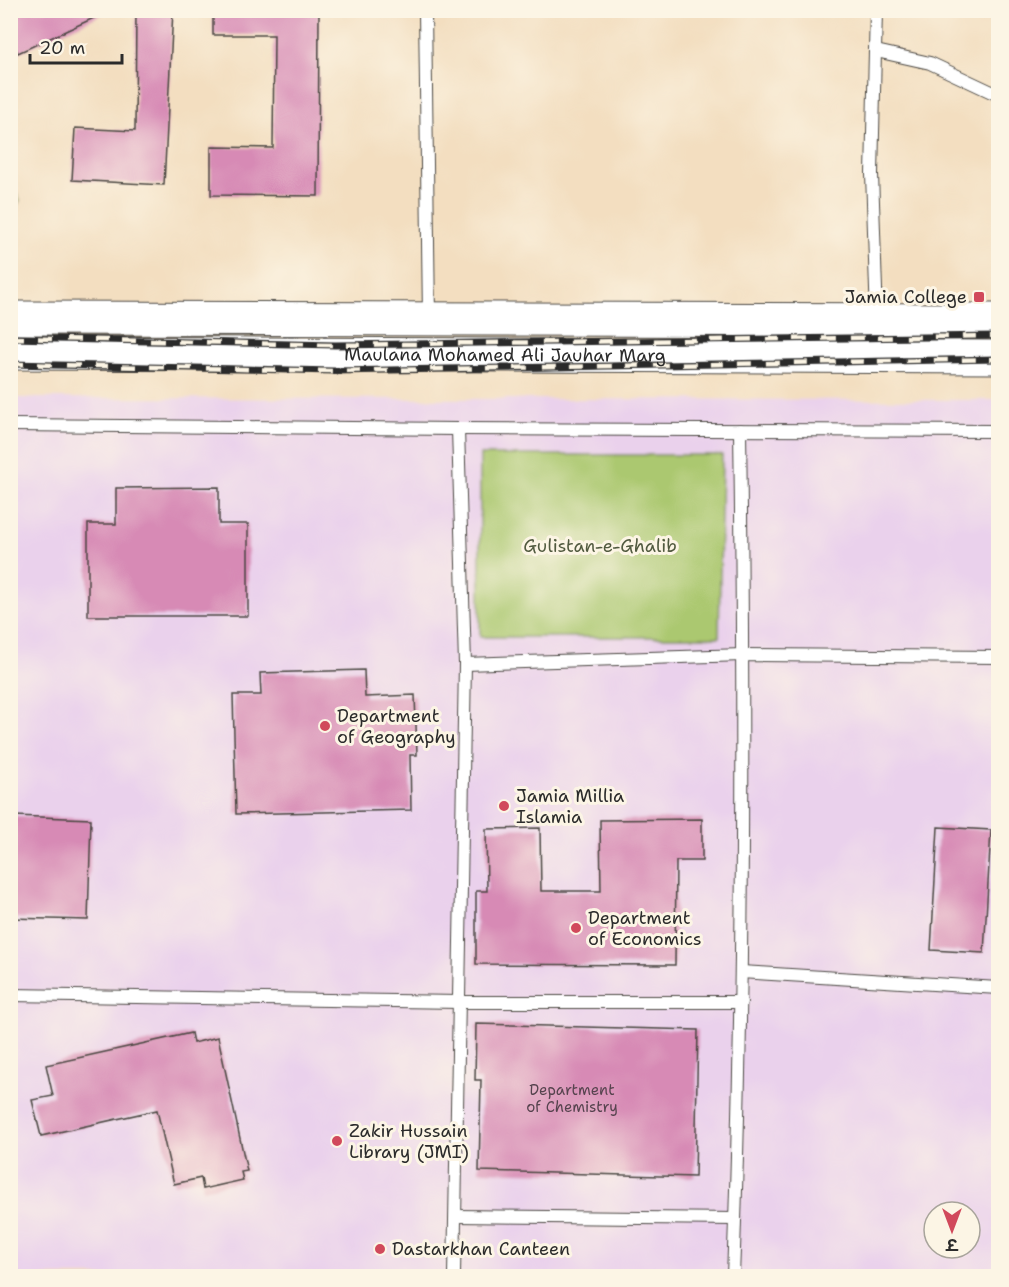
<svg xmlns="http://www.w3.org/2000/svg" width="1009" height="1287" viewBox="0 0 1009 1287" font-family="'Shantell Sans','Playpen Sans Deva',sans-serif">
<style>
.built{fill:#ead1ec;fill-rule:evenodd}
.green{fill:#abc86f;stroke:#6b7a4d;stroke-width:1.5}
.building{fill:#d78ab5}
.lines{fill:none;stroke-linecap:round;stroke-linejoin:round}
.lane-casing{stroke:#494641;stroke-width:14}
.secondary-casing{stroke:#494641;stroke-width:35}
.lane{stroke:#fff;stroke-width:12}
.secondary{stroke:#fff;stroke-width:33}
.rail-casing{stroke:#2b2b2b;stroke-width:7}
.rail{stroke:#fcf5e5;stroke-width:4.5;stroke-dasharray:14;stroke-linecap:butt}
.poi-dot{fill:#d1495b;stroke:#fcf5e5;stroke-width:2}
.labels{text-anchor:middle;stroke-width:6;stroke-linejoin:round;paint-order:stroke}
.number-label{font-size:15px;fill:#56434e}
.poi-label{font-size:18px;fill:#2b2b2b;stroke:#fcf5e5;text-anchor:start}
.street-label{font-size:18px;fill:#2b2b2b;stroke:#fcf5e5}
.park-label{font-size:18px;fill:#515a3f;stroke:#fcf5e5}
</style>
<rect width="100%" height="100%" fill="#fcf5e5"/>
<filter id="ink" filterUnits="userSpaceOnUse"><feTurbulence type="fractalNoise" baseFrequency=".0167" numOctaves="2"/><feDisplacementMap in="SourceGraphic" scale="12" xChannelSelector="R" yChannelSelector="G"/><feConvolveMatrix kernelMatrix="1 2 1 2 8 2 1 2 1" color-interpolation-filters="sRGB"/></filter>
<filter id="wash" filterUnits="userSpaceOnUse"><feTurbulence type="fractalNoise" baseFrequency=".008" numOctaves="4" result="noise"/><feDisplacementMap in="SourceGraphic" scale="24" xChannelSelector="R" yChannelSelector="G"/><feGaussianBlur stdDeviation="1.35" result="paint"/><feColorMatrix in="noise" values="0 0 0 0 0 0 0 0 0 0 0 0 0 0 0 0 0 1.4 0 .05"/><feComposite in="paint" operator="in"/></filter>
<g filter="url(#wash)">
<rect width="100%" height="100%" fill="#f3dec0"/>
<path class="built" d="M11,398l987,2v876h-987zM934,1212h36v36h-36z"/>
<g class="green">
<path d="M10,180l10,20 -9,15h-1z"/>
<path d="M480,455h242l-3,182h-239z"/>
</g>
<g id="blocks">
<g class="building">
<path d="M10,10h101l-93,43 -8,-17z"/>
<path d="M136,10h37l-9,175 -92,-5 3,-52 60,3z"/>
<path d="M213,10h106l-1,186 -107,-1v-48l62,1 1,-113h-61z"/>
<path d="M219,487v37h29v92h-160v-92h28v-36z"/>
<path d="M364,670l1,27 50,-2 2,60h-7l1,55 -175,4 -3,-119h28l-1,-22z"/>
<path d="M14,816l77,3 -3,101 -78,-2z"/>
<path d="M702,819v42h-26l-1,104 -199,-1v-73h11l-1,-62 54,-1 1,63h60l-1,-71z"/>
<path d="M938,827l53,3 -7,123 -53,-3z"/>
<path d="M476,1024l222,6 -3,147 -216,-6 2,-91h-6z"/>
<path d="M191,1033l2,10 25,-6 29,134 -6,1 2,8 -40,9 -2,-11 -27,6 -17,-74 -116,26 -9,-36 21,-4 -7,-31z"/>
</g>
</g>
</g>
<g filter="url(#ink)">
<use href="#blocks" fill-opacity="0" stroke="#494641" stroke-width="1.5"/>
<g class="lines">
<defs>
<g id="lane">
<path d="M425,10l4,308"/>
<path d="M876,10l-4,164 5,144"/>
<path d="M876,51l54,12 68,32"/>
<path d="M10,425l448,4 7,235 -11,612"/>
<path d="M458,429l540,2"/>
<path d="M465,664l278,-9 255,2"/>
<path d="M741,972l257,16"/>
<path d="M10,995l450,7h281"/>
<path d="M456,1216l279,3"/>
<path d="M733,1276c11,-282 11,-564 7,-846"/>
</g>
<g id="secondary">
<path d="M10,318l988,2"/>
<path id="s1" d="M10,353l988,4"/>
</g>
</defs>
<use href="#lane" class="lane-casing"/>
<use href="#secondary" class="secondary-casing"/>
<use href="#lane" class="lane"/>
<use href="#secondary" class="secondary"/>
<defs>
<g id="rail">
<path d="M10,338l325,7 663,-9"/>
<path d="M10,364l324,7 664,-12"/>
</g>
</defs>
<use href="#rail" class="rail-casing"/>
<use href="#rail" class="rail"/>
</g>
</g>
<g class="poi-dot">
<rect x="973" y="291" width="12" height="12" rx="3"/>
<circle cx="325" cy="726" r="6"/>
<circle cx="504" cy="806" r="6"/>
<circle cx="576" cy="928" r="6"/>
<circle cx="337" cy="1141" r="6"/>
<circle cx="380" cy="1249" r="6"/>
</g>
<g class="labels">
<g class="number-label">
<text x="572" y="1095">Department<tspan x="572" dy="17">of Chemistry</tspan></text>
</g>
<g class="poi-label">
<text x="967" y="303" text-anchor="end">Jamia College</text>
<text x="337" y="722">Department<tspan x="337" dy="21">of Geography</tspan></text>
<text x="516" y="802">Jamia Millia<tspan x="516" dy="21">Islamia</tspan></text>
<text x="588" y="924">Department<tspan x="588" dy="21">of Economics</tspan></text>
<text x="349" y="1137">Zakir Hussain<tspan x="349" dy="21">Library (JMI)</tspan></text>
<text x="392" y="1255">Dastarkhan Canteen</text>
</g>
<g class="street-label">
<text dy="6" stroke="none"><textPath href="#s1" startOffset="495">Maulana Mohamed Ali Jauhar Marg</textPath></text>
</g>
<g class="park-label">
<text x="600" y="552">Gulistan-e-Ghalib</text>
</g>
</g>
<rect width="1009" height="1287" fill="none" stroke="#fcf5e5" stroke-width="36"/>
<g transform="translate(952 1230) rotate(180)"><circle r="28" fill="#fcf5e5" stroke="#a8a49b" stroke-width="1.5"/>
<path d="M0-4.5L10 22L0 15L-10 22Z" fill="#d1495b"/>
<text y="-9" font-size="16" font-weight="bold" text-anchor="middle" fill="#2b2b2b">उ</text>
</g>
<path d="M30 54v9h92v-9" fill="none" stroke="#2b2b2b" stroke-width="3"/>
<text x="39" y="54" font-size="18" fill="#2b2b2b" stroke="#fcf5e5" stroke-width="4.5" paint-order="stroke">20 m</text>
</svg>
